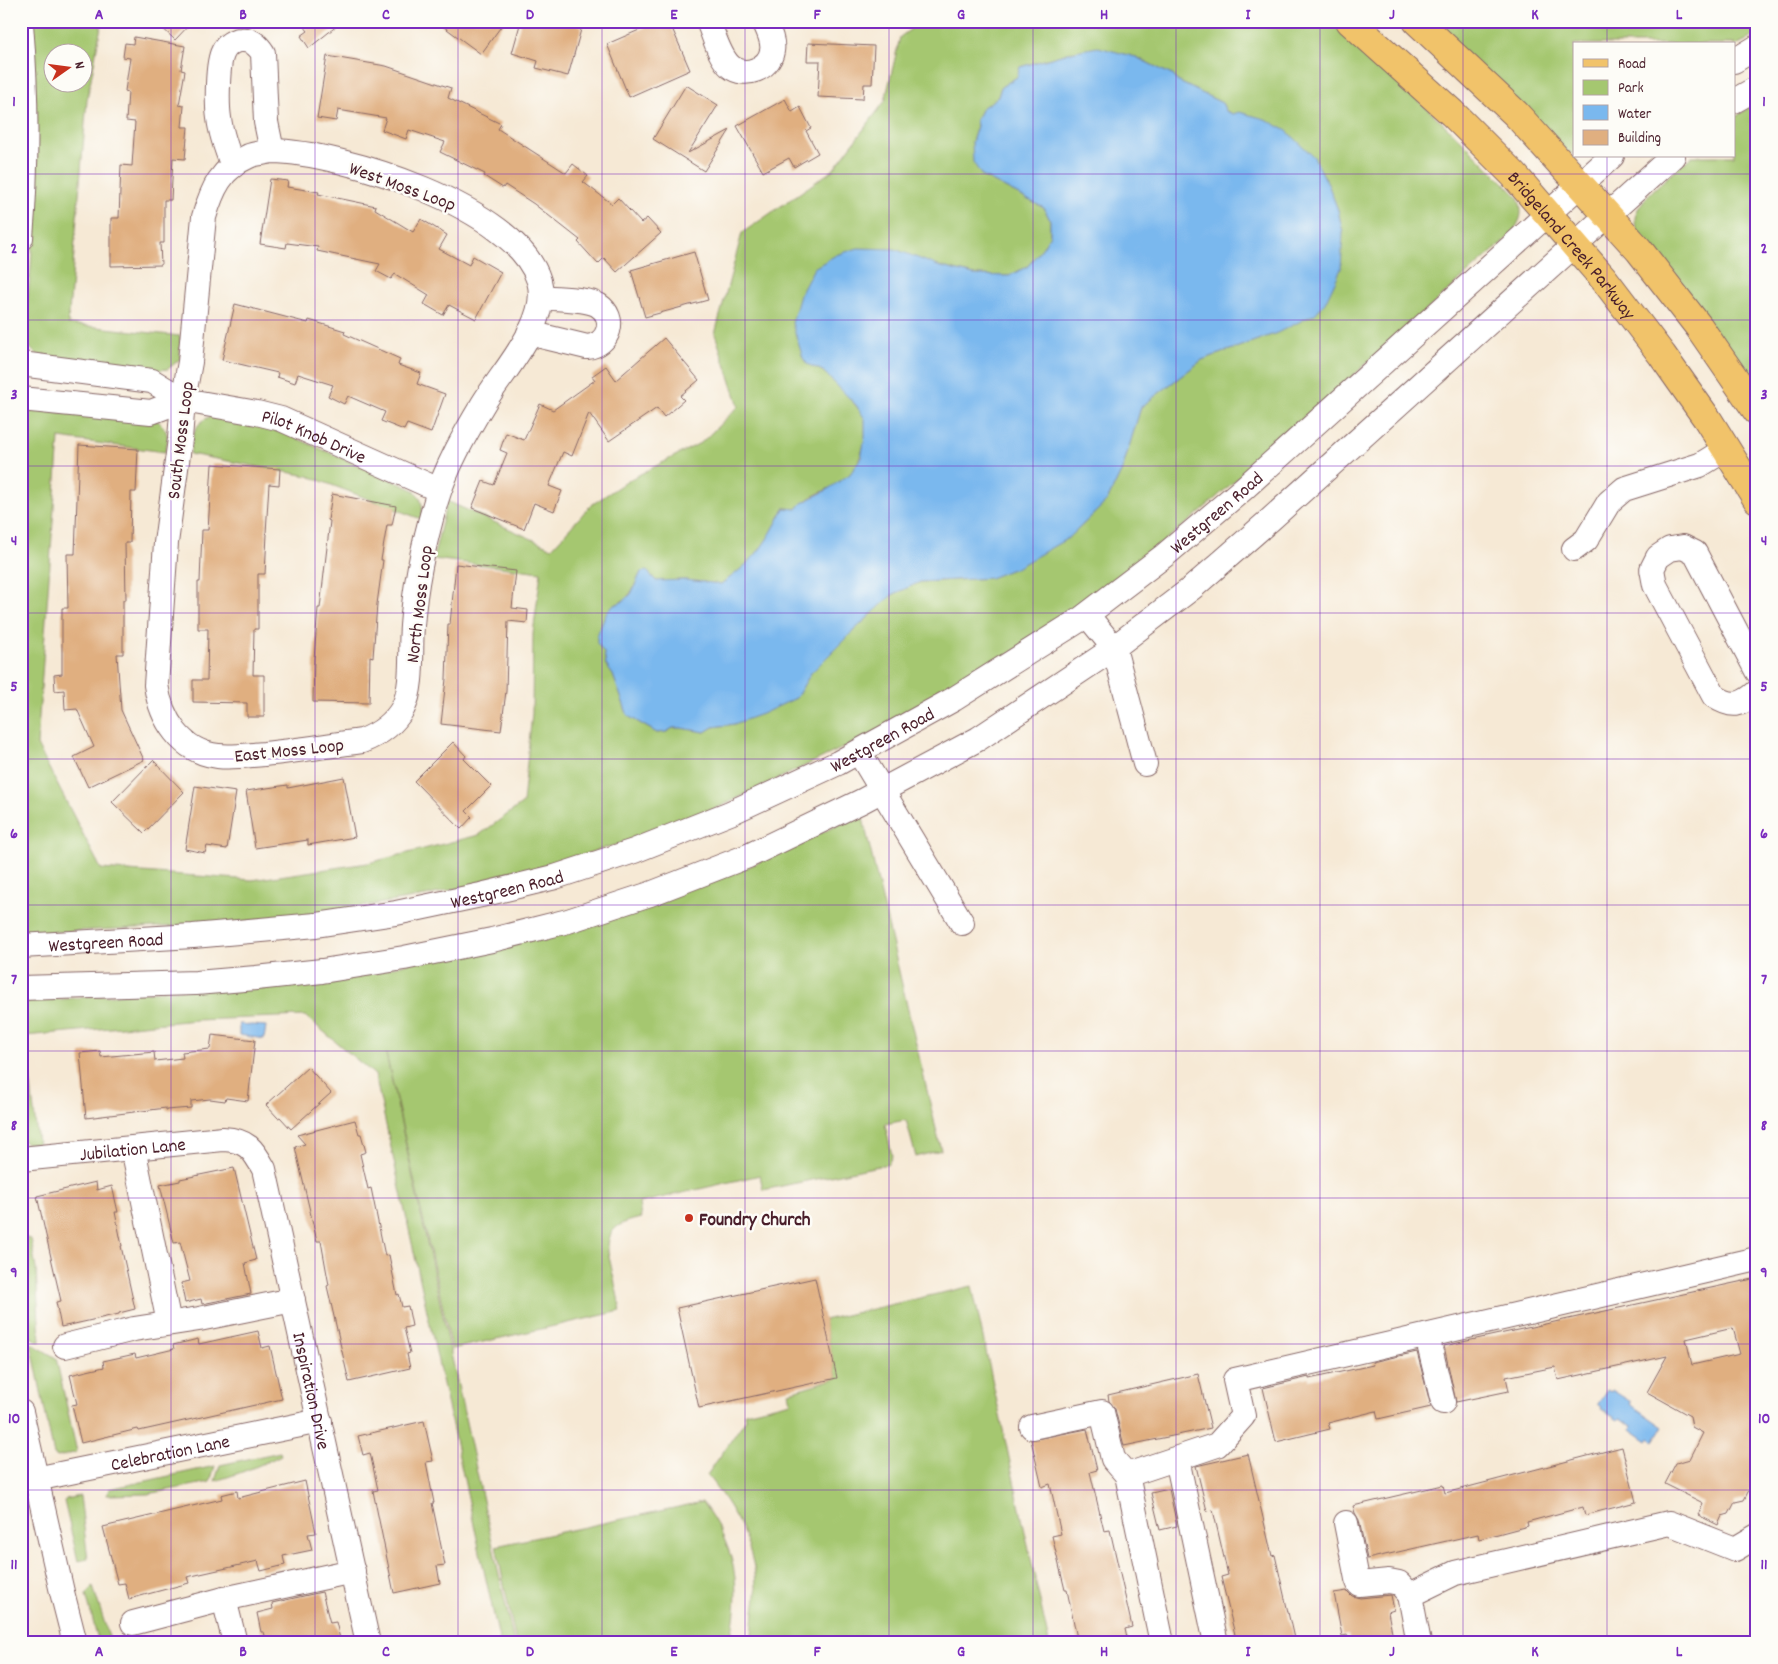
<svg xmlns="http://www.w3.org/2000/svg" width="1778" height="1664" viewBox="0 0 1778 1664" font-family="Dekko,sans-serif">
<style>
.green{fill:#a5c770;stroke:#78734e;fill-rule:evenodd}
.water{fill:#7ab8ee;stroke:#626c8c}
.building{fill:#e0af80;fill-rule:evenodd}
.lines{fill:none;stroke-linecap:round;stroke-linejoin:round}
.minor-casing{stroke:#866666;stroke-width:26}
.major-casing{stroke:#866666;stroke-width:30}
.minor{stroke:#fff;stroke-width:24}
.major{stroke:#f1c36a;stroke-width:28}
.grid{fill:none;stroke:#7b2cbf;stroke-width:1;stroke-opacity:0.55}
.poi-dot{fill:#c8321e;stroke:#fdfcf7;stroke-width:2}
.labels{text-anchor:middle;stroke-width:5;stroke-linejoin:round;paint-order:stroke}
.street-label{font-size:19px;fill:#4a1f2b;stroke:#fdfcf7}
.poi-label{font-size:19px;font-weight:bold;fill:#4a1f2b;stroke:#fdfcf7;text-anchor:start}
.neatline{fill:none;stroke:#7b2cbf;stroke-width:2}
.grid-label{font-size:16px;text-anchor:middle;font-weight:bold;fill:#7b2cbf}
</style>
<rect width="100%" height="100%" fill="#fdfcf7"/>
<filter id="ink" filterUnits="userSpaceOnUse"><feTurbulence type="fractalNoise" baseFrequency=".02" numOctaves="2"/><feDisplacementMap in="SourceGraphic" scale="10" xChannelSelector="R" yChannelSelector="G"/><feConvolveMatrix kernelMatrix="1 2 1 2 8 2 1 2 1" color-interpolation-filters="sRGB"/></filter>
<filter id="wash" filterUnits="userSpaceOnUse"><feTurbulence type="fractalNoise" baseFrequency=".0096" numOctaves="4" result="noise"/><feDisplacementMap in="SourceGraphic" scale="20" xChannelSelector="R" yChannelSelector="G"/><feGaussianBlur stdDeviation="1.12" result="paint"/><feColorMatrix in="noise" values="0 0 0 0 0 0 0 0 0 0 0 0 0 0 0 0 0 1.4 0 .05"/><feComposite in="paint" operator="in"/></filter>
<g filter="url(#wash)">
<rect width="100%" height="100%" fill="#f6e9d5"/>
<g class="green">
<path d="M32,21h70l-15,79 -19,224 112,12v23l-12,10 -10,1 -115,-13 -7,-3 -9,-9 -3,-11 7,-67 6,-109zM52,52h30v30h-30z"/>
<path d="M922,21h411l129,120 56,56c6,18 3,22 -7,38l-319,284 -126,99 -144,92 -203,97 -100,37 -101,30 -92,22 -117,19 -88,9 -188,9 -12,-1v-519l13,-3 124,11c11,10 11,17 7,31l-106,-14 -22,307 64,124 151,11 116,-17 111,-28 44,-32 9,-90 1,-79 8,-62 -108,-13 14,-58 105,47 38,-42 37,-25 75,-39 37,-36 -24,-72 27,-101 91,-63 52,-69 15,-64zM1075,51l61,6 38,19 3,5 45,22 4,8 88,46 14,27 10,26 5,23 -66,100 -75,27 -61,47 -19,63 -15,31 -37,36 -80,41 -70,4 -28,13 -45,42 -36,36 -15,25 -62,26 -21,3 -8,5 -24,-4h-8l-7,4 -9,1 -29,-17 -15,-41 -7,-10 -2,-12 8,-47c19,-7 21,-17 29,-34l6,-1 9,10 29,-1 36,4c34,-23 45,-40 63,-76l13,1c12,-17 40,-19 54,-36 10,-11 18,-40 14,-54 -4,-10 -35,-43 -44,-49 -4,-2 -9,-4 -14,-6l131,-98 36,9 35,1 19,-10 15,-19 7,-12v-15l-6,-12 -62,-32 -10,-34 5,-16 -1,-6 6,-12 16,-11 3,-10 16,-10 3,-10z"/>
<path d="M1431,21h326v14l-23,11v-2h-160v111l-6,-3z"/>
<path d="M1757,102v292l-120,-164c-2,-6 -3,-10 -1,-16 5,-18 41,-44 56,-58h42v-38z"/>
<path d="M216,415l35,7 38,13 123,54c10,8 12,17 9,30l-113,-43 -118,-22c3,-20 4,-34 26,-39z"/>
<path d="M862,814l79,336 -25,7 -10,-37 -21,4 7,32 -4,8 -125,26 -3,-15 -121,28 2,15c-21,5 -34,9 -33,34l13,59 -169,38 -66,-295 128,589h-14l-125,-568 -70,-59 -109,4 -171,16 13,108 -12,-1 -5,-4v-134l4,-3 14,-1 330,-27 379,-107z"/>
<path d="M26,1238l5,1 5,30 4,73 -10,-5 -5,-56z"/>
<path d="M972,1286l77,357h-299c3,-10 3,-21 4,-31 1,-9 3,-18 2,-27 -2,-42 -24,-78 -49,-110l39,-56 -1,-6 46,-11 -2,-10 48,-14 -13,-58z"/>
<path d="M31,1343l25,15 21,94 -19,5 -4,-2z"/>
<path d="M280,1452l1,3c-21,11 -43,19 -66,26l5,-16z"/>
<path d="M215,1466l-5,16 -62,12 -41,1 2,-6z"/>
<path d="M80,1496l8,63 -10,2 -14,-60 2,-2z"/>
<path d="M702,1502c35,48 40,83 28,141h-214l-20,-97z"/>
<path d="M93,1587l2,6 16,50h-12l-13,-48z"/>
</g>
<g class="water">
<path d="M1098,47l38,10 38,19 3,5 45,22 4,8 7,3 6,-2 26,7 22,12 27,26 14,27 10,26 5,23 -2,36 -16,34 -10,11 -38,19 -75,27 -61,47 -19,63 -15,31 -37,36 -52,30 -28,11 -70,4 -28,13 -45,42 -36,36 -15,25 -34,16 -28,10 -21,3 -8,5 -24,-4h-8l-7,4 -9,1 -29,-17 -15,-41 -7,-10 -2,-12 -7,-10v-8l10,-23 5,-6 10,-4 9,-8 10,-22 6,-1 9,10 29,-1 36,4c34,-23 45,-40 63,-76l13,1 5,-6 23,-12 25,-17 11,-16 4,-21v-18l-9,-14 -33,-34 -16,-7 -4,-6 -11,-35 8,-28 14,-27 22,-13 22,-7 37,1 43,17 36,9 35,1 19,-10 15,-19 7,-12v-15l-6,-12 -62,-32 -9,-14 -1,-20 5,-16 -1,-6 6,-12 16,-11 3,-10 16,-10 3,-10 55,-16z"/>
<path d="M239,1024l27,2 -2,13 -25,-4z"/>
<path d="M1607,1390l4,2 1,-2 19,12 -1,2 33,23 -9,14 -4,-3 -2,3 -17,-12 1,-3 -12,-8 -2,2 -17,-11 1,-2 -4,-3z"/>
</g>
<g id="blocks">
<g class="building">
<path d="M155,21h38l-18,19z"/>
<path d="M300,21h43l-34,27 -8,-12 7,-5z"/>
<path d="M436,21h69l-24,33z"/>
<path d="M521,21h44l17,5 -14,50 -32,-8 2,-7 -26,-8z"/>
<path d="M660,21h9l21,49 -61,27 -22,-53z"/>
<path d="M134,37l51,9 -4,24 4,1 -6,34 5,1 -2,21h6l-3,32 -12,-1 -2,42h-7v43h-4l1,22 -50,1v-48h8l2,-53 11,1 3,-44 -9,-1 2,-29 -3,-1 5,-33 -7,-1 2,-14 8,1z"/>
<path d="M808,43l66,3 -2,38h-8l-1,15 -45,-2 2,-36h-13z"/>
<path d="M327,56l59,10 65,22 -3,10 53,26 -3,5 68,44 7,-9 15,12 -5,6 29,22 6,-6 23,25 6,-5 14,15 -44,39 -13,-14 -6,6 -20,-22 2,-2 -46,-36 -29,-19 -2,3 -19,-12 1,-2 -45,-22 5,-10 -36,-12 -3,9 -24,-9 4,-12 -48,-8 -2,11 -19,-3z"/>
<path d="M686,85l32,20 -30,48 42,-23 -26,41 -51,-32z"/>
<path d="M785,99l7,13 8,-5 11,21 -5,3 12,22 -24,14 -5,-9 -26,14 -26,-46z"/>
<path d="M270,179l18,2 -1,6 32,5 -1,2 58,12 -1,3 38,23 8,-13 26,16 -8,14 30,16 4,-9 28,16 -25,47 -27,-14 -6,10 -19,-11 5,-9 -34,-21 -4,5 -15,-8 4,-7 -63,-13 1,-4 -31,-4 -1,5 -26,-4z"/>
<path d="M694,252l14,48 -63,17 -14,-47z"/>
<path d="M235,304l73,19 1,-3 36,11 -1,3 56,25 -2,6 23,8 -4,11 28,10 -14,39 -24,-9 -3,6 -23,-9 4,-9 -37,-16 -4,8 -16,-8 5,-11 -35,-11 -3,9 -18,-6 1,-4 -56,-13z"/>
<path d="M664,338l35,42 -19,16 4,4 -20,17 -7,-9 -48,33 -20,-28 -17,43 -9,-4 -14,34 13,5 -8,20 -20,-8 -10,26 -52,-21 11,-27 11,4 13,-32 -7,-3 6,-17 18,7 16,-36 13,6 42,-30 -3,-4 14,-10 10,14z"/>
<path d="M79,445l59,4 -2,43h-5l-1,51h-5l1,57h-3v54h-6l4,56 23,50 -56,27 -14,-30 20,-10 -17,-38 -12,1 -1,-20 -9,1 -1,-16 8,-1v-66h6l-1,-54h8z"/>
<path d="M212,464l68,5 -1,16 -10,-1 -3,49 1,1 -2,40h-7v55h-4l-1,46h11v42h-17v-14l-54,-1v-22h14l1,-51h-10v-47h2l2,-52h6z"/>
<path d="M332,494l64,12 -4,19h-5l-6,35h2l-6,44 -4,53 -3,-1 -1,47 -56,-1 1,-43 4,-51h2l10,-87 -2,-1z"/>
<path d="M456,564l60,7 -4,37 16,2 -1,13 -19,-2 -2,70 -5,40 -60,-7 5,-45 2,-55h2z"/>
<path d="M453,742l13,14 -2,3 27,27 -25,25 6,6 -11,12 -47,-48z"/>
<path d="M153,760l31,32 -40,41 -32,-31z"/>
<path d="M344,777l11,60 -47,8v-5l-53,8 -9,-57 42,-6v3z"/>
<path d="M195,786l41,6 -9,57 -20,-3 -2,7 -20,-4z"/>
<path d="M212,1035l43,5 -7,61 -22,-3 -1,3 -15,-2 -19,2v7l-25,2v-2l-80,10 -6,-65 20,-2 1,6 53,-5 1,9 28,-3 -1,-6 28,-3z"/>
<path d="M308,1067l23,26 -40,36 -11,-12 -2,1 -12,-13z"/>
<path d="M355,1120l4,14h2l5,18 -6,2 8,35 3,-1 14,68 4,-1 8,40 2,-1 3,13 6,-1 4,20 -8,2 6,25 -3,1 3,14 -61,14 -22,-96 2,-1 -3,-16 -5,-28h-4l-22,-94 10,-3 -8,-9z"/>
<path d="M234,1168l22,92 -11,3 6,31 -49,10 -1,-5 -16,4 -4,-20 9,-2 -10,-39 -6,1 -14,-58 20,-4v-2z"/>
<path d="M96,1182l1,8 15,-4 6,26h-3l7,34h-1l14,63 -16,4v1l-58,13 -5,-25 5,-1 -24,-105z"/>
<path d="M815,1278l22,100 -138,30 -22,-100z"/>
<path d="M1757,1278v196l-13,26 -9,2 -6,12 -7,2 -4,9 -20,-10 5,-12 -38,-19 11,-21 14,-4 13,-26 -11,-6 -2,-11 -43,-24 20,-36 -109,24 -3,-13 -49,10 3,14 -53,11 -12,-56zM1733,1328l7,26 -48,11 -6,-26z"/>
<path d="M258,1331l4,17 8,-2 12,53 -143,32 -1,-2 -29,7 -28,7 -9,-38 5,-1 -7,-29 34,-8 -1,-6 32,-7 1,4 38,-9 -1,-4 25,-6 1,5z"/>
<path d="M1417,1352l14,55 -53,12 -2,-8 -48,12 2,6 -54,13 -13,-54 46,-11v2l64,-14 -1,-3z"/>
<path d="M1198,1374l13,54 -87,18 -9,-37 -6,-8 -1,-6z"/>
<path d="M424,1421l9,40 -7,1 8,41h-2l13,62 -8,1 3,17 -46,10 -21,-102 5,-1 -8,-37 -7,2 -5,-19z"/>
<path d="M1087,1429l10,41 -7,2 14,59 6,-1 22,97 -7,2 3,14h-50l-11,-53h-2l-13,-54 9,-2 -11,-50 -8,3 -11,-47z"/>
<path d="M1622,1447l14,55 -51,13 -2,-8 -56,15 1,4 -49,13 -1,-5 -111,25 -8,-39 -4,-7 -2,-7 90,-21 2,8z"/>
<path d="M1248,1454l24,102 3,-1 20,88h-58l-16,-66 7,-2 -15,-65 -6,1 -11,-45z"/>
<path d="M305,1481l11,52 -8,1 4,16 -29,6 2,9 -24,6 -3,-10 -71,16 2,6 -60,16 -4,-16 -7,1 -15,-57 119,-28 -1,-4 16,-4 1,7z"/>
<path d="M1169,1489l8,37 -17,4 -9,-37z"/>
<path d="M1347,1591l5,5 8,2 31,-3 3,15 -6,2 6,31h-44l-2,-8 -6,1 -8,-43z"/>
<path d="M322,1592l8,31 6,-1 4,17 -2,1 1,3h-72l-3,-11h-3l-4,-19 16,-4 -1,-6z"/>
</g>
</g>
</g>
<g filter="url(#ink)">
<use href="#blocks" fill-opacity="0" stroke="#866666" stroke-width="1"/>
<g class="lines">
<defs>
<g id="minor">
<path d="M708,21c6,14 11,36 23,46 14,11 38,2 41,-16 2,-10 -4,-21 -8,-30"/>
<path d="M21,24c6,71 6,143 0,214"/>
<path d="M1734,61l23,-14"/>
<path d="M1734,101l23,-13"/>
<path d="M272,151c69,1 245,56 267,130 12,40 -37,91 -56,123 -18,30 -37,63 -47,97 -12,41 -21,82 -24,125 -2,24 2,60 -9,82 -9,16 -23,26 -41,33 -32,4 -65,10 -98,13 -15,1 -31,4 -46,2 -37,-4 -57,-37 -62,-71l10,-142 14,-104 3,-39 7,-38 14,-145c8,-27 17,-49 45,-61 6,-3 16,-3 23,-5z"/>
<path d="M233,166c-6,-15 -12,-31 -14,-48 -2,-13 -2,-55 4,-66 3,-7 11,-12 18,-12 10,-1 17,5 22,13l3,69 6,29"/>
<path d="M529,333l58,14c22,-2 31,-29 11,-42 -12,-7 -43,-6 -57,-8"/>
<path id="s1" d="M21,364l131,17 31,19 74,13 24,6 158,71"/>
<path d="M21,399l130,13 32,-12"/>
<path d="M1574,549l12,-9 23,-38 15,-13 76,-24 26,-16"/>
<path d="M1087,615l27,33 31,116"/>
<path d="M1757,671l-62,-118 -12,-6 -13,2 -12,8 -6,12 3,16 59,111c18,12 27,10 43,-4"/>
<path d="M859,752l103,171"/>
<path id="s2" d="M21,946l172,-10 123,-11 80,-12 85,-18 74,-18 79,-26 96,-38 108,-50 116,-64 127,-80 84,-64 78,-66 369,-333"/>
<path d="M21,988l175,-5 60,-5 66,-7 82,-13 88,-18 76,-19 82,-27 98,-38 114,-55 116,-62 129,-86 85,-65 79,-69 402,-363"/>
<path d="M133,1148l36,175"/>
<path id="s3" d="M21,1159l202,-20c24,1 30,10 41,30l104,474"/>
<path d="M1427,1336l16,66"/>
<path d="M65,1346l69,-17 65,-10 94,-19"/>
<path d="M21,1412l41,180 13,51"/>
<path d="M1032,1427l70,-15 11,47 14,16"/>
<path d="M1177,1459l39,184"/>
<path id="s4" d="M21,1482l299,-61"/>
<path d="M1346,1523l11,56 2,5 30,-3 10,2 11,12"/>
<path d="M224,1599l11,44"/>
<path d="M133,1623l91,-24 129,-28"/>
<path d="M1162,1643l-35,-168 90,-30 26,-29 -8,-36 522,-121"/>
<path d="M1419,1643l-9,-48 45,-22 214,-50 66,26 22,-13"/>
</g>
<g id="major">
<path id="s5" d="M1350,21l102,92 62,62 90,104 58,76 46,65 49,79"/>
<path d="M1417,21l99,93 123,136 60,77 58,84"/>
</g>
</defs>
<use href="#minor" class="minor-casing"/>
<use href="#major" class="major-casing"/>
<use href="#minor" class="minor"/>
<use href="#major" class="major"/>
</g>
</g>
<path class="grid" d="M171,21v1622M315,21v1622M458,21v1622M602,21v1622M745,21v1622M889,21v1622M1033,21v1622M1176,21v1622M1320,21v1622M1463,21v1622M1607,21v23M1607,156v1487M21,174h1736M21,320h1736M21,466h1736M21,613h1736M21,759h1736M21,905h1736M21,1051h1736M21,1198h1736M21,1344h1736M21,1490h1736"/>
<circle class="poi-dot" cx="689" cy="1218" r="5"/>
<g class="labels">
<g class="street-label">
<text transform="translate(403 185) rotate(20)" y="7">West Moss Loop</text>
<text dy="7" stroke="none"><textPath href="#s5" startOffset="316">Bridgeland Creek Parkway</textPath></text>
<text dy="7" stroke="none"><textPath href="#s1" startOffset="305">Pilot Knob Drive</textPath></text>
<text transform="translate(179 440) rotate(-83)" y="7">South Moss Loop</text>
<text dy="7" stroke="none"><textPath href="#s2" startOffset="1300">Westgreen Road</textPath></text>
<text transform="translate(418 604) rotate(-83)" y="7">North Moss Loop</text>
<text dy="7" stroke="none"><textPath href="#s2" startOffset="895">Westgreen Road</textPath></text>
<text transform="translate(289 749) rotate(-6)" y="7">East Moss Loop</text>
<text dy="7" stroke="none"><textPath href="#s2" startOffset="490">Westgreen Road</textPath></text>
<text dy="7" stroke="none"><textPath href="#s2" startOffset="85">Westgreen Road</textPath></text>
<text dy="7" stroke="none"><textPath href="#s3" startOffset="112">Jubilation Lane</textPath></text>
<text dy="7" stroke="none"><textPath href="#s3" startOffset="484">Inspiration Drive</textPath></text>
<text dy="7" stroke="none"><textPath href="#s4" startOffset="152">Celebration Lane</textPath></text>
</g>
<g class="poi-label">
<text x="699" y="1225">Foundry Church</text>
</g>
</g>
<rect width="1778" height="1664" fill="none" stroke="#fdfcf7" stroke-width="55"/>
<rect x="1573" y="42" width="162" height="115" fill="#fdfcf7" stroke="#b5a4a5"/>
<rect x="1583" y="59" width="25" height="8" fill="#f1c36a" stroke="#b5a4a5"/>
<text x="1618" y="68" font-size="15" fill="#4a1f2b">Road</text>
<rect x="1583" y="80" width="25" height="15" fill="#a5c770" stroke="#b5a4a5"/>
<text x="1618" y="92" font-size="15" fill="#4a1f2b">Park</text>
<rect x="1583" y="105" width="25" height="15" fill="#7ab8ee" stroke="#b5a4a5"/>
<text x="1618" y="118" font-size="15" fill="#4a1f2b">Water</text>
<rect x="1583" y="130" width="25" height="15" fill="#e0af80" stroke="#b5a4a5"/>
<text x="1618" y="142" font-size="15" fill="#4a1f2b">Building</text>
<g transform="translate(68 68) rotate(76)"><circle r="24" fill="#fdfcf7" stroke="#b5a4a5"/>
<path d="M0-4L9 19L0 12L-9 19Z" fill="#c8321e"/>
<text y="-8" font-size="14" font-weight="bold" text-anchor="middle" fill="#4a1f2b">N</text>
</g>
<rect x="28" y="28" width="1722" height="1608" class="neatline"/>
<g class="grid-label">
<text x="99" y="19">A</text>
<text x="243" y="19">B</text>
<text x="386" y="19">C</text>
<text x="530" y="19">D</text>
<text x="674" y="19">E</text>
<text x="817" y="19">F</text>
<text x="961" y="19">G</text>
<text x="1104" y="19">H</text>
<text x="1248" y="19">I</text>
<text x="1392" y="19">J</text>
<text x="1535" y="19">K</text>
<text x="1679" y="19">L</text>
<text x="14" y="106">1</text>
<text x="1764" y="106">1</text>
<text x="14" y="253">2</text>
<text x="1764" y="253">2</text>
<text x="14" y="399">3</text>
<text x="1764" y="399">3</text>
<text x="14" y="545">4</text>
<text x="1764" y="545">4</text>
<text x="14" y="691">5</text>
<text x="1764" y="691">5</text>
<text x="14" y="838">6</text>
<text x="1764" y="838">6</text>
<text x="14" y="984">7</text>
<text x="1764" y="984">7</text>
<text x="14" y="1130">8</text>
<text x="1764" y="1130">8</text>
<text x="14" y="1277">9</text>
<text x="1764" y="1277">9</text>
<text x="14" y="1423">10</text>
<text x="1764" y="1423">10</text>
<text x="14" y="1569">11</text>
<text x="1764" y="1569">11</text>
<text x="99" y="1656">A</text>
<text x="243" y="1656">B</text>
<text x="386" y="1656">C</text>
<text x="530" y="1656">D</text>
<text x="674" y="1656">E</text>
<text x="817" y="1656">F</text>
<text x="961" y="1656">G</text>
<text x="1104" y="1656">H</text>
<text x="1248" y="1656">I</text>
<text x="1392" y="1656">J</text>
<text x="1535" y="1656">K</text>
<text x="1679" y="1656">L</text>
</g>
</svg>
